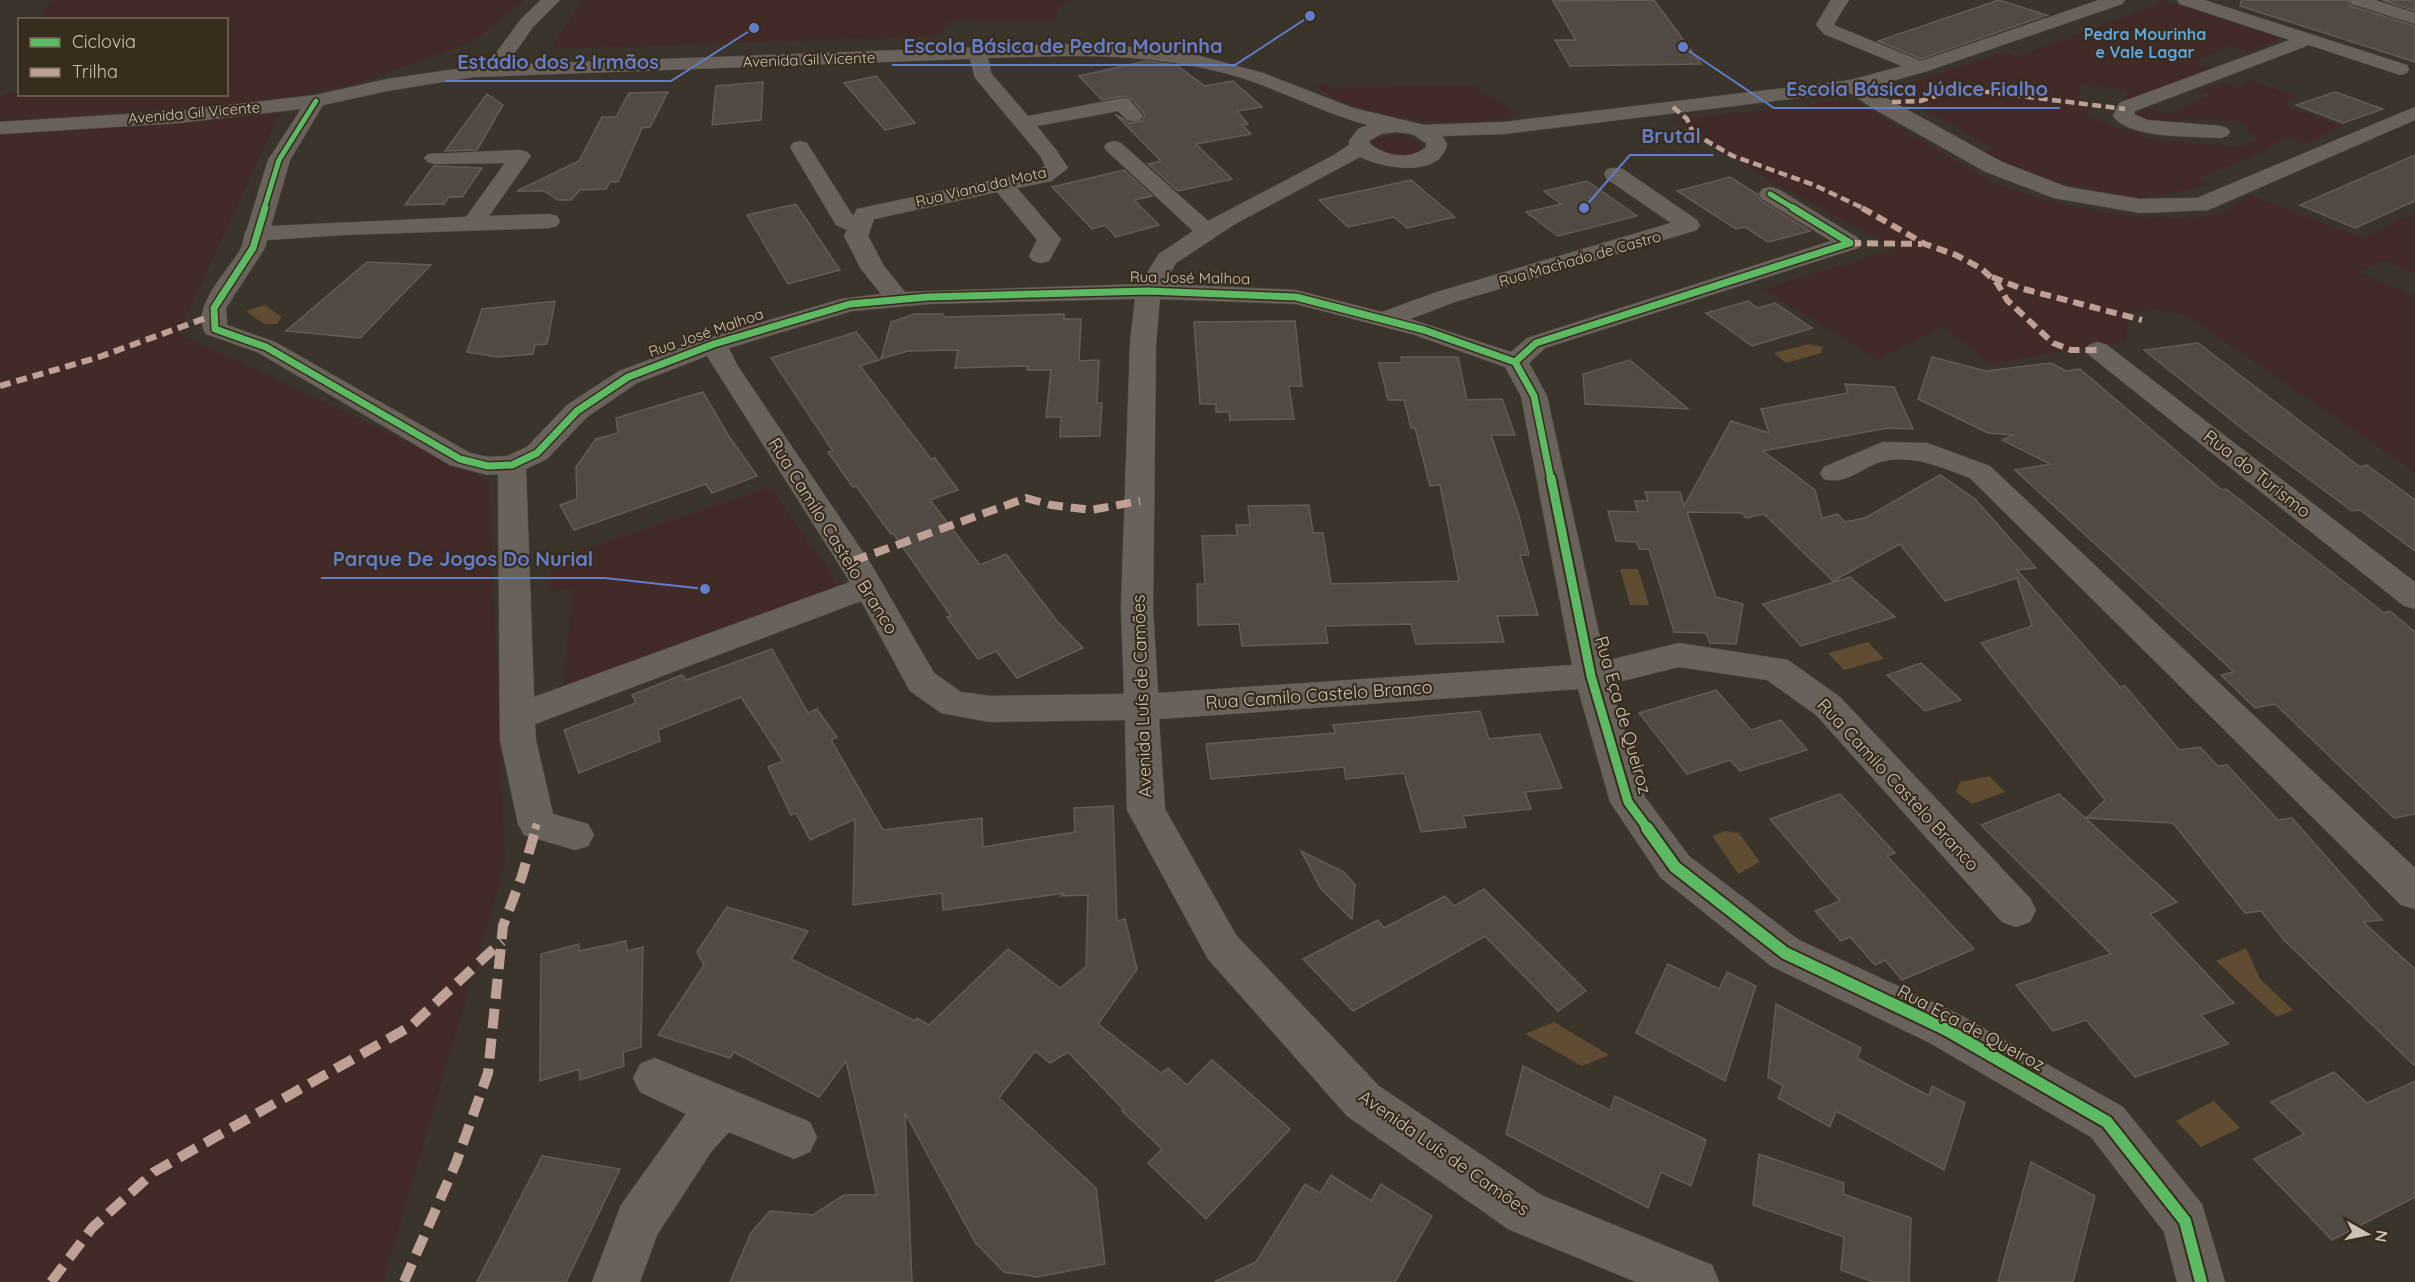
<svg xmlns="http://www.w3.org/2000/svg" width="2415" height="1282" viewBox="0 0 2415 1282" font-family="Quicksand,sans-serif">
<style>
.green{fill:#422a27}
.water{fill:#604c30}
.building{fill:#504a42;stroke:#635c53;stroke-width:1.5}
.lines{fill:none;stroke-linecap:round;stroke-linejoin:round}
.minor-casing{stroke:#555049;stroke-width:1}
.minor{fill:#68625b;fill-rule:evenodd}
.quiet-far3{stroke:#bda197;stroke-width:4.5;stroke-dasharray:9 4.5;stroke-linecap:butt}
.quiet-far2{stroke:#bda197;stroke-width:6;stroke-dasharray:11 6;stroke-linecap:butt}
.quiet-far1{stroke:#bda197;stroke-width:8;stroke-dasharray:15 8;stroke-linecap:butt}
.quiet{stroke:#bda197;stroke-width:10;stroke-dasharray:20 10;stroke-linecap:butt}
.cycleway-far3-casing{stroke:#372c1d;stroke-width:8}
.cycleway-far2-casing{stroke:#372c1d;stroke-width:10}
.cycleway-far1-casing{stroke:#372c1d;stroke-width:13}
.cycleway-casing{stroke:#372c1d;stroke-width:16}
.cycleway-far3{stroke:#5cba63;stroke-width:5}
.cycleway-far2{stroke:#5cba63;stroke-width:7}
.cycleway-far1{stroke:#5cba63;stroke-width:9}
.cycleway{stroke:#5cba63;stroke-width:12}
.labels{text-anchor:middle;stroke-width:4.5;stroke-linejoin:round;paint-order:stroke}
.far-street-label{font-size:15px;fill:#ccc3b5;stroke:#372c1d}
.far-neighbourhood-label{font-size:16px;font-weight:bold;fill:#5fa6dd;stroke:#372c1d}
.street-label{font-size:18px;fill:#ccc3b5;stroke:#372c1d}
.leader{fill:none;stroke:#637dca;stroke-width:2}
.callout-dot{fill:#637dca;stroke:#372c1d;stroke-width:2}
.callout-label{font-size:20px;text-anchor:middle;font-weight:bold;fill:#637dca;stroke:#372c1d;stroke-width:4.5;stroke-linejoin:round;paint-order:stroke}
</style>
<rect width="100%" height="100%" fill="#3b342b"/>
<g class="green">
<path d="M53,0h471l-52,42 -114,41 -70,15 -52,6 -236,17v-25l19,-6 1,4h206v-74l-182,-1 -2,-6z"/>
<path d="M582,0h490l-15,9 -1,11h-105l-13,16 -388,13z"/>
<path d="M2153,0h9l118,38 -32,14 -17,-6 -38,16 17,6 -77,31h-5l-2,-8 -46,-7 -1,20 14,6 -10,5 40,15 14,1 8,8 99,9 -3,-6h17l-17,-20 -57,-4 -8,5 -30,-2 -11,-7 12,-6 19,7 45,-20 -10,-4 21,-9 16,5 13,-6 45,15 -12,9 57,21 -34,18 -20,-7 -22,13 -65,29 12,6 -69,13 -16,-1 -72,-15 -30,-10 -41,-20 11,-3 -79,-44 -15,2 -11,-13 4,-6 110,-36 13,5 145,-54z"/>
<path d="M1320,82l14,5 137,-2 49,30c-52,14 -128,6 -178,-13 -10,-4 -19,-11 -28,-16z"/>
<path d="M1835,100l23,3 137,81 52,17 71,14 64,4 39,-6 29,-18 112,43 53,-25v61l-32,-14 -24,12 56,25v175l-226,-155 -29,-8 -29,2 -6,30 -135,23 -47,-38 -66,33 -114,-70 134,-40 -134,-73 -88,-56 133,-14 11,-4z"/>
<path d="M281,111l-103,222 311,148 16,384 -122,417h-383v-1148z"/>
<path d="M1400,134l20,8 1,8c-16,11 -32,5 -48,-3l-1,-3 4,-6z"/>
<path d="M770,487l57,81 11,22 -276,103 11,-105 -24,4 2,-32z"/>
</g>
<g class="water">
<path d="M265,305l17,12 -5,7h-13l-18,-13z"/>
<path d="M1809,344l14,3 -2,6 -35,10 -12,-10z"/>
<path d="M1620,569h18l11,36h-19z"/>
<path d="M1868,642l16,17 -40,11 -16,-17z"/>
<path d="M1989,776l16,16 -33,12 -16,-12 4,-10z"/>
<path d="M1725,831l14,2 21,29 -22,12 -26,-38z"/>
<path d="M2246,948l14,31 33,31 -16,7 -61,-56z"/>
<path d="M1554,1022l55,33 -27,11 -57,-32z"/>
<path d="M2214,1101l26,27 -39,19 -25,-26z"/>
</g>
<g class="building">
<path d="M1654,0l47,64 -131,2 -15,-26h21l-23,-39z"/>
<path d="M1999,0l48,15 -126,44 -43,-18z"/>
<path d="M2241,0h106l4,6 64,20v36l-175,-56z"/>
<path d="M2382,0h33v11z"/>
<path d="M1146,61l30,4 29,21 28,-5 29,26 -25,4 11,13 -6,1 9,9 -55,10 36,35 -54,12 -30,-27 13,-3 -46,-47 14,9 13,-2 3,-6 -13,-16 -9,-3 -21,4 -23,-24z"/>
<path d="M876,76l39,47 -30,7 -41,-47z"/>
<path d="M763,82l-2,38 -49,5 4,-39z"/>
<path d="M668,92l-18,35 -8,1 -24,54h-8l-4,7 -26,1 -9,10h-13l-14,-9h-27l62,-30 23,-44h14l13,-24z"/>
<path d="M2335,92l48,17 -40,14 -47,-18z"/>
<path d="M487,94l16,11 -26,45 -32,1z"/>
<path d="M2415,155v46l-60,27 -55,-23z"/>
<path d="M434,166l48,2 -20,29h-13l-5,7 -39,1z"/>
<path d="M1124,170l28,26 -18,4 25,25 -43,12 -11,-12 -13,4 -40,-42z"/>
<path d="M1730,177l27,17 4,7 49,30 -42,11 -23,-15 -9,2 -59,-38z"/>
<path d="M1411,180l44,37 -48,11 -13,-11 -46,10 -29,-27z"/>
<path d="M1587,181l50,35 -79,20 -32,-24 35,-8 -17,-13z"/>
<path d="M796,204l44,66 -52,14 -41,-69z"/>
<path d="M367,262l64,3 -71,73 -74,-7z"/>
<path d="M555,301l-8,43 -12,1 -2,9 -35,3 -31,-5 15,-43z"/>
<path d="M1748,301l10,7 17,-5 37,25 -60,18 -46,-33z"/>
<path d="M914,314h28l3,3 119,-3v5h17l-2,42 20,-1 -2,43h5l-2,33 -40,1 1,-20h-15l5,-47h-24l1,-4 -73,2 3,-18 -50,1 -27,8 10,-37z"/>
<path d="M1295,321l7,65h-13l5,33 -64,1 -1,-8h-13v-8h-16l-6,-82z"/>
<path d="M856,332l23,28 -19,6 71,93 4,-1 23,32 -28,10 50,65 26,-11 51,67 26,27 -66,30 -21,-27 -18,8 -31,-42 4,-1 -58,-83 -2,1 -35,-48 -3,1 -25,-35 5,-1 -62,-93z"/>
<path d="M2198,343l162,124 7,-2 48,35v51l-55,-41 -8,1 -98,-73 -110,-88z"/>
<path d="M1401,357h57l9,43 35,-1 13,36h-24l28,81 10,39h-9l18,60 -41,1 7,26 -88,2 -5,-20 -86,2 3,17 -86,3 -3,-22 -41,1 -1,-41h8l-3,-48 35,-1 -1,-10h14l-2,-19 61,-1 4,28h10l8,51 128,-3 -19,-96 -10,1 -15,-58h-4l-7,-28h-16l-9,-37h23z"/>
<path d="M1932,357l54,14 65,-8 15,8 14,-2 142,121 4,-1 158,124 6,-2 25,21v182l-21,4 -119,-114 -20,4 -34,-33 13,-3 -219,-202 35,-6 -48,-24 11,-5 -25,-2 -70,-34z"/>
<path d="M1630,360l58,49 -103,-5 -2,-30z"/>
<path d="M1845,384l49,3 19,42 -26,-1 -124,23 52,39 7,28 15,-4 8,8 20,-4 75,-43 35,24 61,69 -19,2 103,117 5,-1 54,64 21,-3 18,19 9,-1 51,55 14,-2 90,102 -19,2 52,47v97l-131,-126 -23,-29 -16,2 -72,-90 -87,-5 19,-18 -124,-157 51,-17 -15,-48 -72,23 -45,-57 -67,37 -69,-67 -18,4 -4,-5 -55,-1 29,85 27,7 -7,40 -26,-1 -4,-10 -32,-1 -25,-83h-10l-2,-7 -21,-1 -8,-30 30,1 -3,-11h13l-3,-9h35l4,14 47,-85 38,12 -8,-24 87,-16z"/>
<path d="M703,392l25,43 29,41 -45,17 -6,-9 -132,46 -14,-25 17,-6 -1,-32 20,-28 22,-6 -2,-15z"/>
<path d="M1850,577l45,40 -94,29 -38,-42z"/>
<path d="M772,649l36,64 9,-4 20,28 -6,3 52,90 99,-12 1,29 92,-15 -1,-24 39,-2 4,115 8,-2 12,50 -39,55 63,49 7,-5 19,17 25,-25 78,69 -84,90 -58,-56 14,-14 -40,-38 2,-1 -56,-58 -18,11 -15,-12 -36,47 97,90 9,76 -68,13 -33,-5 -29,-30 -70,-129 7,169h-182l21,-49 19,-22 43,4 31,-20h33l-31,-134 -27,36 -85,-45 -4,6 -72,-23 46,-70 -7,-13 30,-45 81,24 -17,28 124,62 2,-3 12,7 79,-76 52,39 26,-21 2,-72 -27,1 4,-3 -122,17 -1,-17 -89,12 2,-86 -45,21 -14,-27 -5,2 -23,-48 15,-6 -42,-64 -83,33 2,11 -81,32 -15,-43 72,-27 -4,-8 50,-20 4,5z"/>
<path d="M1921,663l40,37 -36,11 -38,-36z"/>
<path d="M1716,690l35,40 30,-10 26,30 -67,21 -10,-11 -43,14 -48,-61z"/>
<path d="M1480,711l9,28 51,-5 22,54 -37,4 6,17 -68,7 3,11 -45,5 -17,-59 -58,6 -2,-12 -133,12 -5,-35 129,-11 -2,-8z"/>
<path d="M1840,794l55,59 -8,3 87,93 -72,31 -17,-20 -10,5 -25,-28 -9,4 -26,-30 25,-10 -70,-82z"/>
<path d="M2059,794l118,108 -27,12 84,89 -33,12 27,29 -93,33 -49,-57 -33,11 -37,-46 95,-31 -130,-129z"/>
<path d="M1301,851l43,21 11,13 -3,34 -31,-30z"/>
<path d="M1484,889l102,102 -28,20 -73,-75 -132,75 -50,-52 75,-39 6,8 61,-32 9,10z"/>
<path d="M626,941l1,10 16,-4 -2,100 -18,5 1,14 -44,14 -1,-11 -39,12 1,-127 38,-10v7z"/>
<path d="M1668,964l51,25 8,-17 29,14 -31,95 -89,-48z"/>
<path d="M1776,1004l85,44 -4,10 72,38 3,-10 33,17 -21,67 -108,-59 -6,16 -52,-29 5,-12 -15,-9z"/>
<path d="M1523,1066l87,44 5,-14 91,44 -15,46 -30,-14 -13,36 -142,-74z"/>
<path d="M2334,1072l33,31 48,-22v116l-83,43 -78,-81 50,-25 -33,-32z"/>
<path d="M1759,1154l85,29 -1,11 68,24 -2,64h-36l-32,-12 3,-33 -91,-32z"/>
<path d="M542,1156l78,13 -54,113h-89z"/>
<path d="M2031,1162l64,34 -22,86h-75z"/>
<path d="M1331,1175l40,26 10,-17 51,32 -37,66h-181l42,-20 49,-78 15,9z"/>
</g>
<g class="lines">
<defs>
<g id="minor">
<path d="M541,0h19l-27,27 -24,34h-14l-2,-4 28,-38z"/>
<path d="M1831,0h18l-15,24 2,2 85,35 178,-61h26l-3,4 -195,67 -59,17 134,74 65,25 73,12 57,-1 218,-91v13l-207,90 -68,3 -86,-15 -68,-26 -112,-63 -26,-17 -344,42 -62,2 5,8c-6,35 -66,24 -87,13l-125,67 -59,39 -12,21 132,6 86,22 55,-20 234,-69 -64,-44 -3,-5 3,-5 8,-1 8,1 74,51 3,5 -3,5 -242,72 -45,17 101,33 16,-14 304,-97 -69,-42 -3,-5 3,-5 8,-2 8,2 80,49 4,5 -4,5 -313,100 -16,15 18,33 58,265 74,-18 109,17 52,37 190,201 6,12 -6,12 -14,5 -14,-5 -186,-207 -49,-35 -88,-13 -69,17 35,113 44,59 110,84 161,75 163,92 79,97 23,78h-48l-13,-50 -73,-95 -161,-94 -159,-77 -110,-88 -51,-76 -32,-113 -419,30 6,90 71,126 143,151 162,109 171,70 7,17h-83l-128,-53 -161,-113 -139,-157 -81,-149 -2,-90 -135,2 -49,-9 -31,-22 -49,-90 -326,123 1,16 17,74 35,10 6,11 -6,11 -13,4 -51,-15 -6,-11 -18,-84 -2,-266 -10,1 -38,-10 -193,-113 -51,-18c-17,-25 21,-62 34,-84 4,-7 3,-15 7,-21l21,-69 33,-51 -123,14 -178,11v-12l178,-11 138,-16 71,-16 90,-13 586,-22 69,3 68,9 63,17 90,35 71,17 80,-3 347,-42 51,-14 -78,-32 -8,-9zM1063,56c59,-1 119,4 176,21 44,14 84,36 129,48l-10,4 -9,12v4l-15,10 -126,66 -87,-78 -7,-2 -7,2 -3,4 3,4 86,80 -34,23 -19,30 -235,8 -21,-26 -16,-30 6,-17 123,-27 40,48 -8,16 4,5 8,2 8,-2 12,-22 -44,-51 34,-7 17,-13 -11,-17 -20,-25 81,-15c7,8 11,12 22,9l3,-4 -13,-16 -7,-2 -95,18 -37,-43 -3,-15zM970,59l5,19 66,79 4,9 -9,5 -179,38 -4,7 -46,-73 -7,-2 -7,2 -3,4 46,78 11,5 -3,6 17,33 20,25 -40,5 -136,40 -86,32 -52,34 -40,42 -20,9 -19,1 -18,-4 -195,-111 -48,-17 -1,-17 39,-60 2,-8 76,-5 206,-7 8,-2 3,-5 -3,-5 -8,-2 -60,2 42,-60 -4,-4 -7,-2 -92,4 -4,4 4,4 7,2 70,-1 -39,54 -195,9 19,-66 33,-55 64,-14 87,-14zM1396,132l16,2 14,9v4c-16,14 -40,9 -56,-3l-1,-3 12,-7zM1135,299l-5,45 -9,264 3,86 -134,2 -29,-4 -27,-19 -63,-109 -134,-199 -8,-17 123,-37 76,-7zM1160,299l136,5 119,31 90,32 16,29 51,269 -414,28 -5,-85 3,-264zM707,356l143,226 -316,115 -8,-228 21,-10 40,-42 50,-34z"/>
<path d="M2177,0h27l203,65 2,4 -2,4 -7,2 -91,-30 -174,66 -1,3 13,6 73,6 7,2 3,4 -3,4 -7,2c-26,-2 -91,1 -107,-22l6,-13 171,-63 -110,-36z"/>
<path d="M2349,0h26l40,13v11l-63,-20z"/>
<path d="M2098,342l9,3 308,237v27l-11,-3 -315,-251 -4,-5 4,-5z"/>
<path d="M1883,442l44,1 63,23 425,402v41l-14,-4 -431,-427c-27,-10 -52,-22 -81,-18 -24,3 -40,26 -65,19l-4,-6 4,-6z"/>
<path d="M655,1058l155,64 7,15 -7,15 -16,7 -65,-27 -18,20 -54,83 -17,47h-48l29,-77 65,-91 -46,-22 -7,-14 7,-14z"/>
</g>
</defs>
<use href="#minor" class="minor-casing"/>
<use href="#minor" class="minor"/>
<g class="quiet-far3">
<path d="M1892,102l28,-1 22,-7 30,-4 153,19"/>
<path d="M1673,107l14,12 6,14 -8,7"/>
<path d="M1693,133l40,23 81,29 51,24"/>
</g>
<g class="quiet-far2">
<path d="M1862,208l63,36 31,11 26,14 15,14 10,17 46,43 18,7h27"/>
<path d="M1850,243l72,1"/>
<path d="M1992,277l28,11 122,32"/>
<path d="M0,386l99,-29 115,-42"/>
</g>
<g class="quiet-far1">
<path d="M853,561l173,-63 25,7 40,5 49,-9"/>
<path d="M535,829l2,-5"/>
</g>
<g class="quiet">
<path d="M51,1282l41,-54 62,-56 257,-146 91,-85"/>
<path d="M404,1282l52,-119 32,-90 15,-147 19,-50 14,-48"/>
</g>
<defs>
<g id="cycleway-far3">
<path d="M1770,194l25,15"/>
<path d="M264,209l15,-49 37,-59"/>
</g>
<g id="cycleway-far2">
<path d="M265,208l-12,40 -39,60 1,21 51,18 194,112 28,7 24,-1 25,-12 40,-42 51,-34 86,-33 136,-40 78,-7 220,-6 148,6 128,33 91,32"/>
<path d="M1551,480l-17,-84 -19,-34 21,-19 314,-100 -57,-35"/>
</g>
<path id="cycleway-far1" d="M1551,478l40,198 37,126 20,27"/>
<path id="cycleway" d="M1647,828l28,39 110,86 160,76 162,93 78,99 16,61"/>
</defs>
<use href="#cycleway-far3" class="cycleway-far3-casing"/>
<use href="#cycleway-far2" class="cycleway-far2-casing"/>
<use href="#cycleway-far1" class="cycleway-far1-casing"/>
<use href="#cycleway" class="cycleway-casing"/>
<use href="#cycleway-far3" class="cycleway-far3"/>
<use href="#cycleway-far2" class="cycleway-far2"/>
<use href="#cycleway-far1" class="cycleway-far1"/>
<use href="#cycleway" class="cycleway"/>
</g>
<g class="labels">
<g class="far-street-label">
<text transform="translate(809 60) rotate(-2)" y="5">Avenida Gil Vicente</text>
<text transform="translate(194 113) rotate(-5)" y="5">Avenida Gil Vicente</text>
<text transform="translate(981 187) rotate(-13)" y="5">Rua Viana da Mota</text>
<text transform="translate(1580 259) rotate(-16)" y="5">Rua Machado de Castro</text>
<text transform="translate(1190 278) rotate(1)" y="5">Rua José Malhoa</text>
<text transform="translate(706 333) rotate(-19)" y="5">Rua José Malhoa</text>
</g>
<g class="far-neighbourhood-label">
<text x="2145" y="40">Pedra Mourinha<tspan x="2145" dy="18">e Vale Lagar</tspan></text>
</g>
<g class="street-label">
<text transform="translate(2257 474) rotate(38)" y="6">Rua do Turismo</text>
<text transform="translate(833 536) rotate(58)" y="6">Rua Camilo Castelo Branco</text>
<text transform="translate(1319 695) rotate(-4)" y="6">Rua Camilo Castelo Branco</text>
<text transform="translate(1142 696) rotate(-92)" y="6">Avenida Luís de Camões</text>
<text transform="translate(1623 715) rotate(74)" y="6">Rua Eça de Queiroz</text>
<text transform="translate(1898 785) rotate(47)" y="6">Rua Camilo Castelo Branco</text>
<text transform="translate(1971 1028) rotate(28)" y="6">Rua Eça de Queiroz</text>
<text transform="translate(1444 1153) rotate(35)" y="6">Avenida Luís de Camões</text>
</g>
</g>
<path class="leader" d="M1310 16L1235 65H892M754 28L671 81H445M1683 47L1774 108H2060M1584 208L1630 155H1713M705 589L605 578H321"/>
<g class="callout-dot">
<circle cx="1310" cy="16" r="6"/>
<circle cx="754" cy="28" r="6"/>
<circle cx="1683" cy="47" r="6"/>
<circle cx="1584" cy="208" r="6"/>
<circle cx="705" cy="589" r="6"/>
</g>
<g class="callout-label">
<text x="1063" y="53">Escola Básica de Pedra Mourinha</text>
<text x="558" y="69">Estádio dos 2 Irmãos</text>
<text x="1917" y="96">Escola Básica Júdice Fialho</text>
<text x="1671" y="143">Brutal</text>
<text x="463" y="566">Parque De Jogos Do Nurial</text>
</g>
<rect x="18" y="18" width="210" height="78" fill="#372c1d" stroke="#73685a" stroke-width="1.5"/>
<rect x="30" y="38" width="30" height="9" fill="#5cba63" stroke="#73685a" stroke-width="1.5"/>
<text x="72" y="48" font-size="18" fill="#ccc3b5">Ciclovia</text>
<rect x="30" y="68" width="30" height="9" fill="#bda197" stroke="#73685a" stroke-width="1.5"/>
<text x="72" y="78" font-size="18" fill="#ccc3b5">Trilha</text>
<g transform="translate(2367 1234) rotate(99)" stroke="#372c1d" stroke-width="4.5" paint-order="stroke">
<path d="M0-4.5L10 22L0 15L-10 22Z" fill="#ccc3b5"/>
<text y="-9" font-size="16" font-weight="bold" text-anchor="middle" fill="#ccc3b5">N</text>
</g>
</svg>
